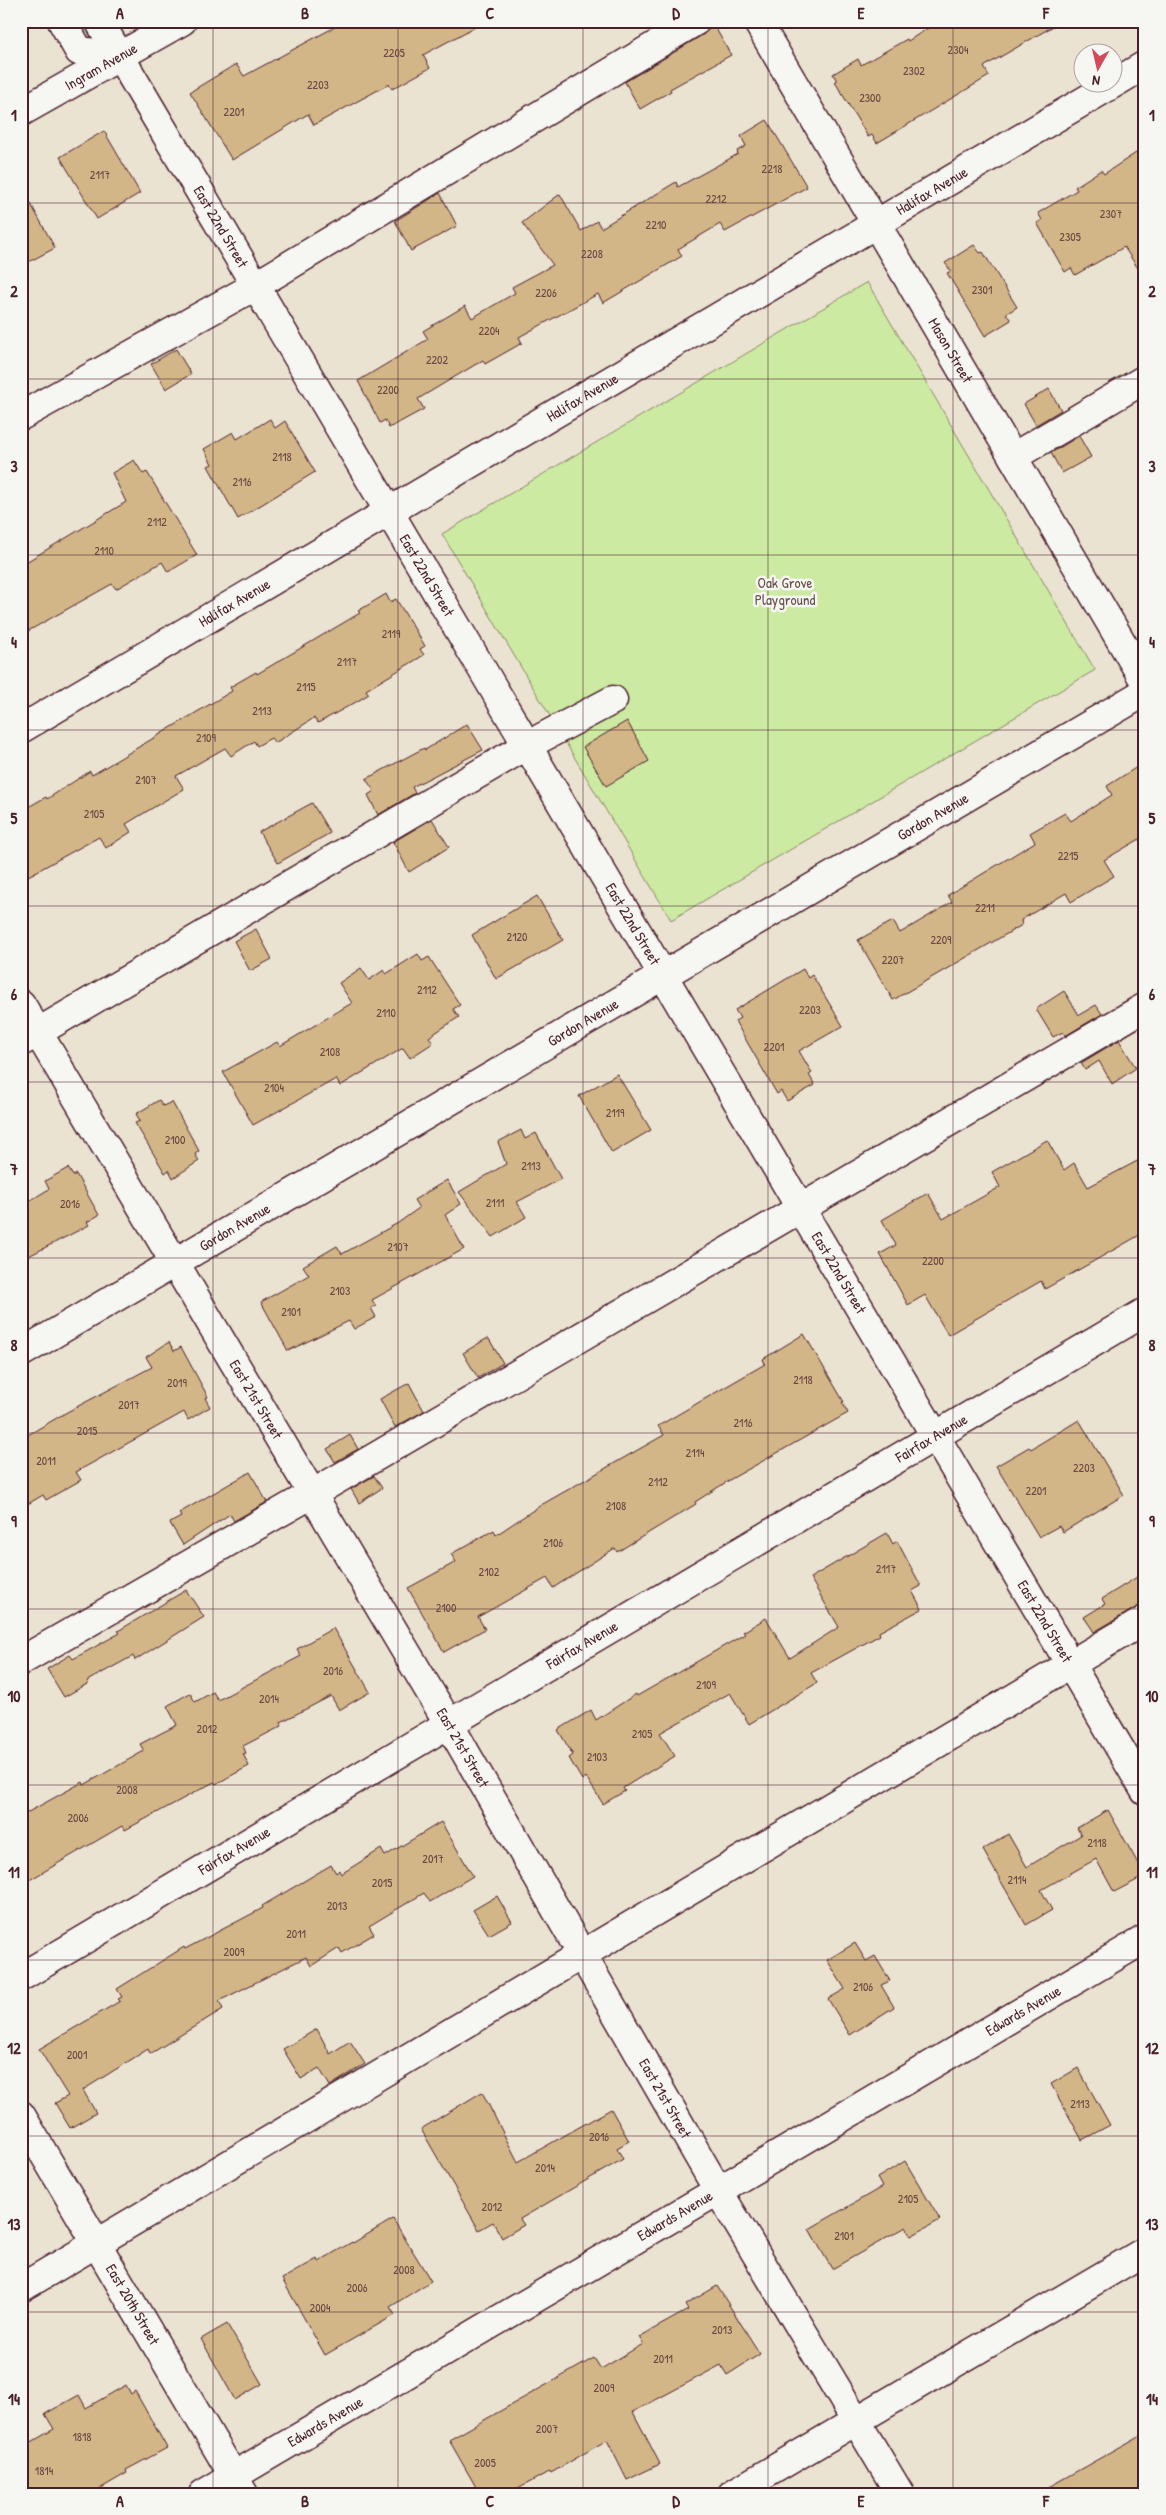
<svg xmlns="http://www.w3.org/2000/svg" width="1166" height="2515" viewBox="0 0 1166 2515" font-family="'Patrick Hand',sans-serif">
<style>
.green{fill:#cceaa2;stroke:#8b8466}
.building{fill:#d2b687;stroke:#4a1f2b}
.lines{fill:none;stroke-linecap:round;stroke-linejoin:round}
.minor-casing{stroke:#4a1f2b;stroke-width:31}
.minor{stroke:#f6f6f2;stroke-width:28}
.grid{fill:none;stroke:#4a1f2b;stroke-width:1;stroke-opacity:0.55}
.labels{text-anchor:middle;stroke-width:5;stroke-linejoin:round;paint-order:stroke}
.number-label{font-size:12px;fill:#6c4542}
.street-label{font-size:15px;fill:#4a1f2b;stroke:#f6f6f2}
.park-label{font-size:15px;fill:#6a5249;stroke:#f6f6f2}
.neatline{fill:none;stroke:#4a1f2b;stroke-width:2}
.grid-label{font-size:16px;text-anchor:middle;font-weight:bold;fill:#4a1f2b}
</style>
<rect width="100%" height="100%" fill="#ebe3d2"/>
<filter id="ink" filterUnits="userSpaceOnUse"><feTurbulence type="fractalNoise" baseFrequency=".02" numOctaves="2"/><feDisplacementMap in="SourceGraphic" scale="10" xChannelSelector="R" yChannelSelector="G"/><feConvolveMatrix kernelMatrix="1 2 1 2 8 2 1 2 1" color-interpolation-filters="sRGB"/></filter>
<g filter="url(#ink)">
<path class="green" d="M867,282l228,388 -424,250 -229,-386z"/>
<g class="building">
<path d="M346,21h140l-63,34 7,13 -38,21 -3,-5 -75,41 -6,-11 -76,46 -42,-68 46,-28 8,12z"/>
<path d="M939,21h123l-72,42 -6,4 5,9 -112,67 -5,-8 -4,2 -33,-55 2,-1 -4,-7 25,-15 3,6 46,-26 1,2z"/>
<path d="M712,22l19,33 -61,34 1,2 -31,18 -15,-27 79,-48z"/>
<path d="M767,120l40,67 -82,45 -5,-8 -42,25 4,7 -79,47 -5,-9 -79,43 3,6 -37,21 -2,-4 -65,39 6,10 -35,19 -4,-8 -5,3 -22,-42 70,-42 -5,-8 42,-25 7,12 43,-25 -3,-6 41,-22 -31,-42 38,-29 21,37 16,-10 4,7 75,-46 2,5 60,-33 -1,-3 9,-5 -5,-10z"/>
<path d="M104,131l36,62 -43,26 -37,-62z"/>
<path d="M1145,147v132l-21,-32 -49,28 -4,-7 -6,4 -28,-49 5,-3 -4,-7 39,-23 -2,-3 26,-17 3,4z"/>
<path d="M21,186l34,62 -34,18z"/>
<path d="M440,193l17,33 -46,25 -16,-30z"/>
<path d="M974,245l6,8 3,-1 34,55 -11,7 5,6 -26,16 -38,-63 4,-2 -6,-8z"/>
<path d="M176,349l15,25 -25,15 -15,-25z"/>
<path d="M1049,389l12,21 -25,15 -12,-21z"/>
<path d="M270,419l5,9 10,-7 30,51 -77,47 -30,-53 4,-2 -8,-15 29,-17 4,7z"/>
<path d="M1079,436l12,21 -29,16 -11,-20z"/>
<path d="M134,460l9,14 4,-2 50,83 -29,17 -6,-10 -46,27 -4,-5 -91,51v-70l105,-63 -14,-29z"/>
<path d="M386,594l4,8 6,-3 29,47 -5,3 4,6 -58,35 3,4 -13,8 -38,21 -4,-5 -39,25 -4,-5 -14,8 -3,-5 -23,15 -6,-8 -49,28 8,13 -58,35 5,8 -25,16 -7,-11 -78,43v-69l25,-14 1,2 43,-28 2,4 140,-84 -2,-4 26,-15 1,2 103,-61 -2,-2z"/>
<path d="M627,721l22,40 -43,25 -23,-39z"/>
<path d="M467,724l16,26 -71,37 3,6 -37,22 -10,-20 6,-4 -8,-12 58,-31 1,2z"/>
<path d="M1145,762v74l-41,24 10,16 -43,26 -5,-9 -45,27 1,5 -129,75 -35,-60 35,-19 7,12 52,-31 -4,-7 87,-53 -5,-9 35,-20 6,8 41,-26 -5,-9z"/>
<path d="M312,803l18,30 -52,30 -19,-31z"/>
<path d="M432,819l17,28 -40,25 -16,-30z"/>
<path d="M537,896l26,44 -67,39 -24,-44z"/>
<path d="M256,929l16,30 -22,12 -16,-30z"/>
<path d="M418,954l4,7 7,-4 31,48 -7,4 6,8 -30,20 4,6 -23,15 -7,-10 -63,38 -4,-7 -83,46 -30,-53 54,-30 3,4 72,-43 -13,-20 22,-15 8,12 15,-10 2,4z"/>
<path d="M803,969l5,9 4,-3 31,51 -44,25 13,22 -3,2 6,10 -28,16 -6,-10 -4,3 -42,-73 5,-3 -5,-8z"/>
<path d="M1064,991l15,24 17,-10 6,9 -37,22 -2,-4 -10,5 -17,-28z"/>
<path d="M1119,1040l17,28 -24,16 -13,-23 -14,9 -4,-7z"/>
<path d="M617,1074l34,56 -39,23 -33,-57z"/>
<path d="M159,1100l4,6 9,-4 27,49 -4,3 4,7 -26,17 -4,-8 -4,3 -30,-50 5,-2 -4,-7z"/>
<path d="M521,1130l4,9 11,-6 25,46 -44,23 9,15 -33,20 -34,-45 47,-28 -8,-22z"/>
<path d="M1047,1140l17,30 10,-7 14,24 57,-30v75l-100,57 -4,-8 -93,54 -23,-40 -17,10 -28,-51 16,-9 -14,-25 46,-27 15,26 57,-32 -8,-15z"/>
<path d="M68,1168l5,8 3,-2 23,41 -12,7 2,3 -68,35v-54l28,-17 -4,-8z"/>
<path d="M447,1180l14,24 -16,11 19,34 -92,51 4,6 -5,2 5,9 -22,12 -5,-8 -61,30 -27,-49 48,-27 -6,-9 34,-20 5,8 56,-31 21,-15 -5,-8z"/>
<path d="M804,1334l40,68h-2l6,11 -117,66 -36,23 1,2 -79,48 -2,-4 -62,40 -6,-10 -69,39 7,12 -41,23 -36,-64 48,-26 -5,-8 43,-24 2,5 45,-30 123,-70 -6,-9 107,-62 -2,-5z"/>
<path d="M486,1339h3l14,24 -25,15 -15,-25z"/>
<path d="M169,1342l5,9 7,-4 27,50 -3,1 5,9 -22,13 -4,-8 -108,60 5,8 -35,20 -3,-5 -22,13v-69l46,-27 85,-45 -6,-10z"/>
<path d="M409,1383l15,28 -29,16 -15,-28z"/>
<path d="M1079,1420l45,75 -61,37 -4,-6 -20,11 -43,-71 33,-19 2,2z"/>
<path d="M350,1435l8,14 -23,13 -8,-13z"/>
<path d="M250,1472l17,30 -33,19 -4,-7 -47,31 -13,-22 11,-6 -2,-4z"/>
<path d="M374,1476l8,12 -23,15 -8,-14z"/>
<path d="M887,1533l6,11 4,-3 24,45 -9,5 10,18 -43,23 1,3 -69,38 6,10 -68,41 -19,-31 -70,40 15,23 -52,32 2,3 -22,13 -17,-27 -4,3 -13,-22 4,-3 -15,-25 33,-20 5,10 40,-26 1,2 108,-62 -2,-2 23,-14 24,40 49,-31 -29,-49z"/>
<path d="M1145,1572v32l-8,3 -43,25 -10,-15 21,-13 -3,-5z"/>
<path d="M186,1590l18,27 -69,43 -2,-4 -46,25 2,2 -25,14 -17,-28 23,-14 3,4 47,-26 -2,-2z"/>
<path d="M333,1628l37,64 -31,18 -8,-14 -50,26 1,4 -39,20 3,7 -3,1 6,12 -33,18 -2,-2 -89,48 -3,-4 -101,59v-69l62,-34 1,3 60,-34 -4,-7 37,-19 -10,-19 23,-13 5,9 18,-10 5,8 83,-44 -4,-7z"/>
<path d="M1108,1810l37,66 -31,16 -18,-33 -55,31 11,20 -26,15 -43,-75 25,-16 19,33 54,-32 -4,-7z"/>
<path d="M441,1822l32,54 -43,26 -6,-9 -55,33 5,8 -32,19 -3,-5 -28,18 -5,-9 -87,44 4,8 -73,45 -2,-5 -65,41 13,23 -26,15 -15,-25 13,-7 -29,-47 81,-48 -2,-2 4,-2 -5,-8 67,-42 1,2 78,-41 -1,-2 69,-41 5,8 3,-3 2,4 40,-25 4,7z"/>
<path d="M497,1896l15,26 -23,13 -16,-25z"/>
<path d="M855,1943l11,18 9,-5 15,25 -9,4 13,22 -44,28 -22,-36 17,-10 -18,-29z"/>
<path d="M317,2029l13,25 20,-13 15,23 -35,22 -11,-18 -18,11 -18,-30z"/>
<path d="M1078,2068l32,57 -28,15 -31,-56z"/>
<path d="M482,2092l36,70 93,-53 18,32 -12,7 6,11 -103,60 4,6 -22,13 -9,-16 -14,8 -58,-101z"/>
<path d="M905,2161l35,59 -29,16 -5,-9 -74,42 -23,-40 73,-42 -5,-9z"/>
<path d="M393,2219l38,62 -41,26 5,8 -70,40 -43,-76 35,-20 1,3 34,-20 1,1z"/>
<path d="M717,2286l43,68 -33,21 -6,-10 -88,47 27,52 -33,16 -20,-40 -56,33 -1,-2 -41,23h-29l-31,-54 145,-82 7,11 42,-25 -4,-7 49,-27 -3,-5z"/>
<path d="M227,2324l35,60 -27,16 -34,-61z"/>
<path d="M126,2385l5,9 4,-3 32,57 -41,22 1,3 -36,21h-70v-46l33,-19 -9,-15 34,-19 7,13z"/>
<path d="M1145,2433v61h-109z"/>
</g>
<g class="lines">
<defs>
<g id="minor">
<path d="M62,21l17,30 41,5"/>
<path id="s1" d="M99,21l1046,1770"/>
<path id="s2" d="M757,21l388,661"/>
<path id="s3" d="M21,112l161,-91"/>
<path d="M21,416l234,-130 441,-265"/>
<path d="M1013,457l132,-78"/>
<path id="s4" d="M21,729l1124,-664"/>
<path id="s5" d="M21,1004l428,720 270,468 181,302"/>
<path d="M23,1041l503,-295 87,-46"/>
<path id="s6" d="M21,1353l1124,-661"/>
<path d="M21,1661l291,-167 833,-487"/>
<path id="s7" d="M21,1977l1124,-665"/>
<path id="s8" d="M21,2115l223,379"/>
<path d="M21,2288l1124,-668"/>
<path id="s9" d="M203,2494l942,-555"/>
<path d="M732,2494l413,-243"/>
</g>
</defs>
<use href="#minor" class="minor-casing"/>
<use href="#minor" class="minor"/>
</g>
</g>
<path class="grid" d="M213,21v2473M398,21v2473M583,21v2473M768,21v2473M953,21v2473M21,203h1124M21,379h1124M21,555h1124M21,730h1124M21,906h1124M21,1082h1124M21,1258h1124M21,1433h1124M21,1609h1124M21,1785h1124M21,1960h1124M21,2136h1124M21,2312h1124"/>
<g class="labels">
<g class="number-label">
<text x="958" y="54">2304</text>
<text x="394" y="57">2205</text>
<text x="914" y="75">2302</text>
<text x="318" y="89">2203</text>
<text x="870" y="102">2300</text>
<text x="234" y="116">2201</text>
<text x="772" y="173">2218</text>
<text x="100" y="179">2117</text>
<text x="716" y="203">2212</text>
<text x="1111" y="218">2307</text>
<text x="656" y="229">2210</text>
<text x="1070" y="241">2305</text>
<text x="592" y="258">2208</text>
<text x="982" y="294">2301</text>
<text x="546" y="297">2206</text>
<text x="489" y="335">2204</text>
<text x="437" y="364">2202</text>
<text x="388" y="394">2200</text>
<text x="282" y="461">2118</text>
<text x="242" y="486">2116</text>
<text x="157" y="526">2112</text>
<text x="104" y="555">2110</text>
<text x="391" y="638">2119</text>
<text x="347" y="666">2117</text>
<text x="306" y="691">2115</text>
<text x="262" y="715">2113</text>
<text x="206" y="742">2109</text>
<text x="146" y="784">2107</text>
<text x="94" y="818">2105</text>
<text x="1068" y="860">2215</text>
<text x="985" y="912">2211</text>
<text x="517" y="941">2120</text>
<text x="941" y="944">2209</text>
<text x="893" y="964">2207</text>
<text x="427" y="994">2112</text>
<text x="810" y="1014">2203</text>
<text x="386" y="1017">2110</text>
<text x="774" y="1051">2201</text>
<text x="330" y="1056">2108</text>
<text x="274" y="1092">2104</text>
<text x="615" y="1117">2119</text>
<text x="175" y="1144">2100</text>
<text x="531" y="1170">2113</text>
<text x="495" y="1207">2111</text>
<text x="70" y="1208">2016</text>
<text x="398" y="1251">2107</text>
<text x="933" y="1265">2200</text>
<text x="340" y="1295">2103</text>
<text x="291" y="1316">2101</text>
<text x="803" y="1384">2118</text>
<text x="177" y="1387">2019</text>
<text x="129" y="1409">2017</text>
<text x="743" y="1427">2116</text>
<text x="87" y="1435">2015</text>
<text x="695" y="1457">2114</text>
<text x="46" y="1465">2011</text>
<text x="1084" y="1472">2203</text>
<text x="658" y="1486">2112</text>
<text x="1036" y="1495">2201</text>
<text x="616" y="1510">2108</text>
<text x="553" y="1547">2106</text>
<text x="886" y="1573">2117</text>
<text x="489" y="1576">2102</text>
<text x="446" y="1612">2100</text>
<text x="333" y="1675">2016</text>
<text x="706" y="1689">2109</text>
<text x="269" y="1703">2014</text>
<text x="207" y="1733">2012</text>
<text x="642" y="1738">2105</text>
<text x="597" y="1761">2103</text>
<text x="127" y="1794">2008</text>
<text x="78" y="1822">2006</text>
<text x="1097" y="1847">2118</text>
<text x="433" y="1863">2017</text>
<text x="1017" y="1884">2114</text>
<text x="382" y="1887">2015</text>
<text x="337" y="1910">2013</text>
<text x="296" y="1938">2011</text>
<text x="234" y="1956">2009</text>
<text x="863" y="1991">2106</text>
<text x="77" y="2059">2001</text>
<text x="1080" y="2108">2113</text>
<text x="599" y="2141">2016</text>
<text x="545" y="2172">2014</text>
<text x="908" y="2203">2105</text>
<text x="492" y="2211">2012</text>
<text x="844" y="2240">2101</text>
<text x="404" y="2274">2008</text>
<text x="357" y="2292">2006</text>
<text x="320" y="2312">2004</text>
<text x="722" y="2334">2013</text>
<text x="663" y="2363">2011</text>
<text x="604" y="2392">2009</text>
<text x="547" y="2433">2007</text>
<text x="82" y="2441">1818</text>
<text x="485" y="2467">2005</text>
<text x="44" y="2475">1814</text>
</g>
<g class="street-label">
<text dy="5" stroke="none"><textPath href="#s3" startOffset="92">Ingram Avenue</textPath></text>
<text dy="5" stroke="none"><textPath href="#s4" startOffset="1058">Halifax Avenue</textPath></text>
<text dy="5" stroke="none"><textPath href="#s1" startOffset="239">East 22nd Street</textPath></text>
<text dy="5" stroke="none"><textPath href="#s2" startOffset="382">Mason Street</textPath></text>
<text dy="5" stroke="none"><textPath href="#s4" startOffset="652">Halifax Avenue</textPath></text>
<text dy="5" stroke="none"><textPath href="#s1" startOffset="644">East 22nd Street</textPath></text>
<text dy="5" stroke="none"><textPath href="#s4" startOffset="248">Halifax Avenue</textPath></text>
<text dy="5" stroke="none"><textPath href="#s6" startOffset="1058">Gordon Avenue</textPath></text>
<text dy="5" stroke="none"><textPath href="#s1" startOffset="1049">East 22nd Street</textPath></text>
<text dy="5" stroke="none"><textPath href="#s6" startOffset="652">Gordon Avenue</textPath></text>
<text dy="5" stroke="none"><textPath href="#s6" startOffset="248">Gordon Avenue</textPath></text>
<text dy="5" stroke="none"><textPath href="#s1" startOffset="1454">East 22nd Street</textPath></text>
<text dy="5" stroke="none"><textPath href="#s5" startOffset="460">East 21st Street</textPath></text>
<text dy="5" stroke="none"><textPath href="#s7" startOffset="1058">Fairfax Avenue</textPath></text>
<text dy="5" stroke="none"><textPath href="#s1" startOffset="1859">East 22nd Street</textPath></text>
<text dy="5" stroke="none"><textPath href="#s7" startOffset="652">Fairfax Avenue</textPath></text>
<text dy="5" stroke="none"><textPath href="#s5" startOffset="865">East 21st Street</textPath></text>
<text dy="5" stroke="none"><textPath href="#s7" startOffset="248">Fairfax Avenue</textPath></text>
<text dy="5" stroke="none"><textPath href="#s9" startOffset="952">Edwards Avenue</textPath></text>
<text dy="5" stroke="none"><textPath href="#s5" startOffset="1270">East 21st Street</textPath></text>
<text dy="5" stroke="none"><textPath href="#s9" startOffset="548">Edwards Avenue</textPath></text>
<text dy="5" stroke="none"><textPath href="#s8" startOffset="220">East 20th Street</textPath></text>
<text dy="5" stroke="none"><textPath href="#s9" startOffset="142">Edwards Avenue</textPath></text>
</g>
<g class="park-label">
<text x="785" y="588">Oak Grove<tspan x="785" dy="17">Playground</tspan></text>
</g>
</g>
<rect width="1166" height="2515" fill="none" stroke="#f6f6f2" stroke-width="55"/>
<g transform="translate(1098 68) rotate(188)"><circle r="24" fill="#f6f6f2" stroke="#b1a0a2"/>
<path d="M0-4L9 19L0 12L-9 19Z" fill="#d1495b"/>
<text y="-8" font-size="14" font-weight="bold" text-anchor="middle" fill="#4a1f2b">N</text>
</g>
<rect x="28" y="28" width="1110" height="2460" class="neatline"/>
<g class="grid-label">
<text x="120" y="19">A</text>
<text x="305" y="19">B</text>
<text x="490" y="19">C</text>
<text x="676" y="19">D</text>
<text x="861" y="19">E</text>
<text x="1046" y="19">F</text>
<text x="14" y="121">1</text>
<text x="1152" y="121">1</text>
<text x="14" y="297">2</text>
<text x="1152" y="297">2</text>
<text x="14" y="472">3</text>
<text x="1152" y="472">3</text>
<text x="14" y="648">4</text>
<text x="1152" y="648">4</text>
<text x="14" y="824">5</text>
<text x="1152" y="824">5</text>
<text x="14" y="1000">6</text>
<text x="1152" y="1000">6</text>
<text x="14" y="1175">7</text>
<text x="1152" y="1175">7</text>
<text x="14" y="1351">8</text>
<text x="1152" y="1351">8</text>
<text x="14" y="1527">9</text>
<text x="1152" y="1527">9</text>
<text x="14" y="1702">10</text>
<text x="1152" y="1702">10</text>
<text x="14" y="1878">11</text>
<text x="1152" y="1878">11</text>
<text x="14" y="2054">12</text>
<text x="1152" y="2054">12</text>
<text x="14" y="2230">13</text>
<text x="1152" y="2230">13</text>
<text x="14" y="2405">14</text>
<text x="1152" y="2405">14</text>
<text x="120" y="2507">A</text>
<text x="305" y="2507">B</text>
<text x="490" y="2507">C</text>
<text x="676" y="2507">D</text>
<text x="861" y="2507">E</text>
<text x="1046" y="2507">F</text>
</g>
</svg>
